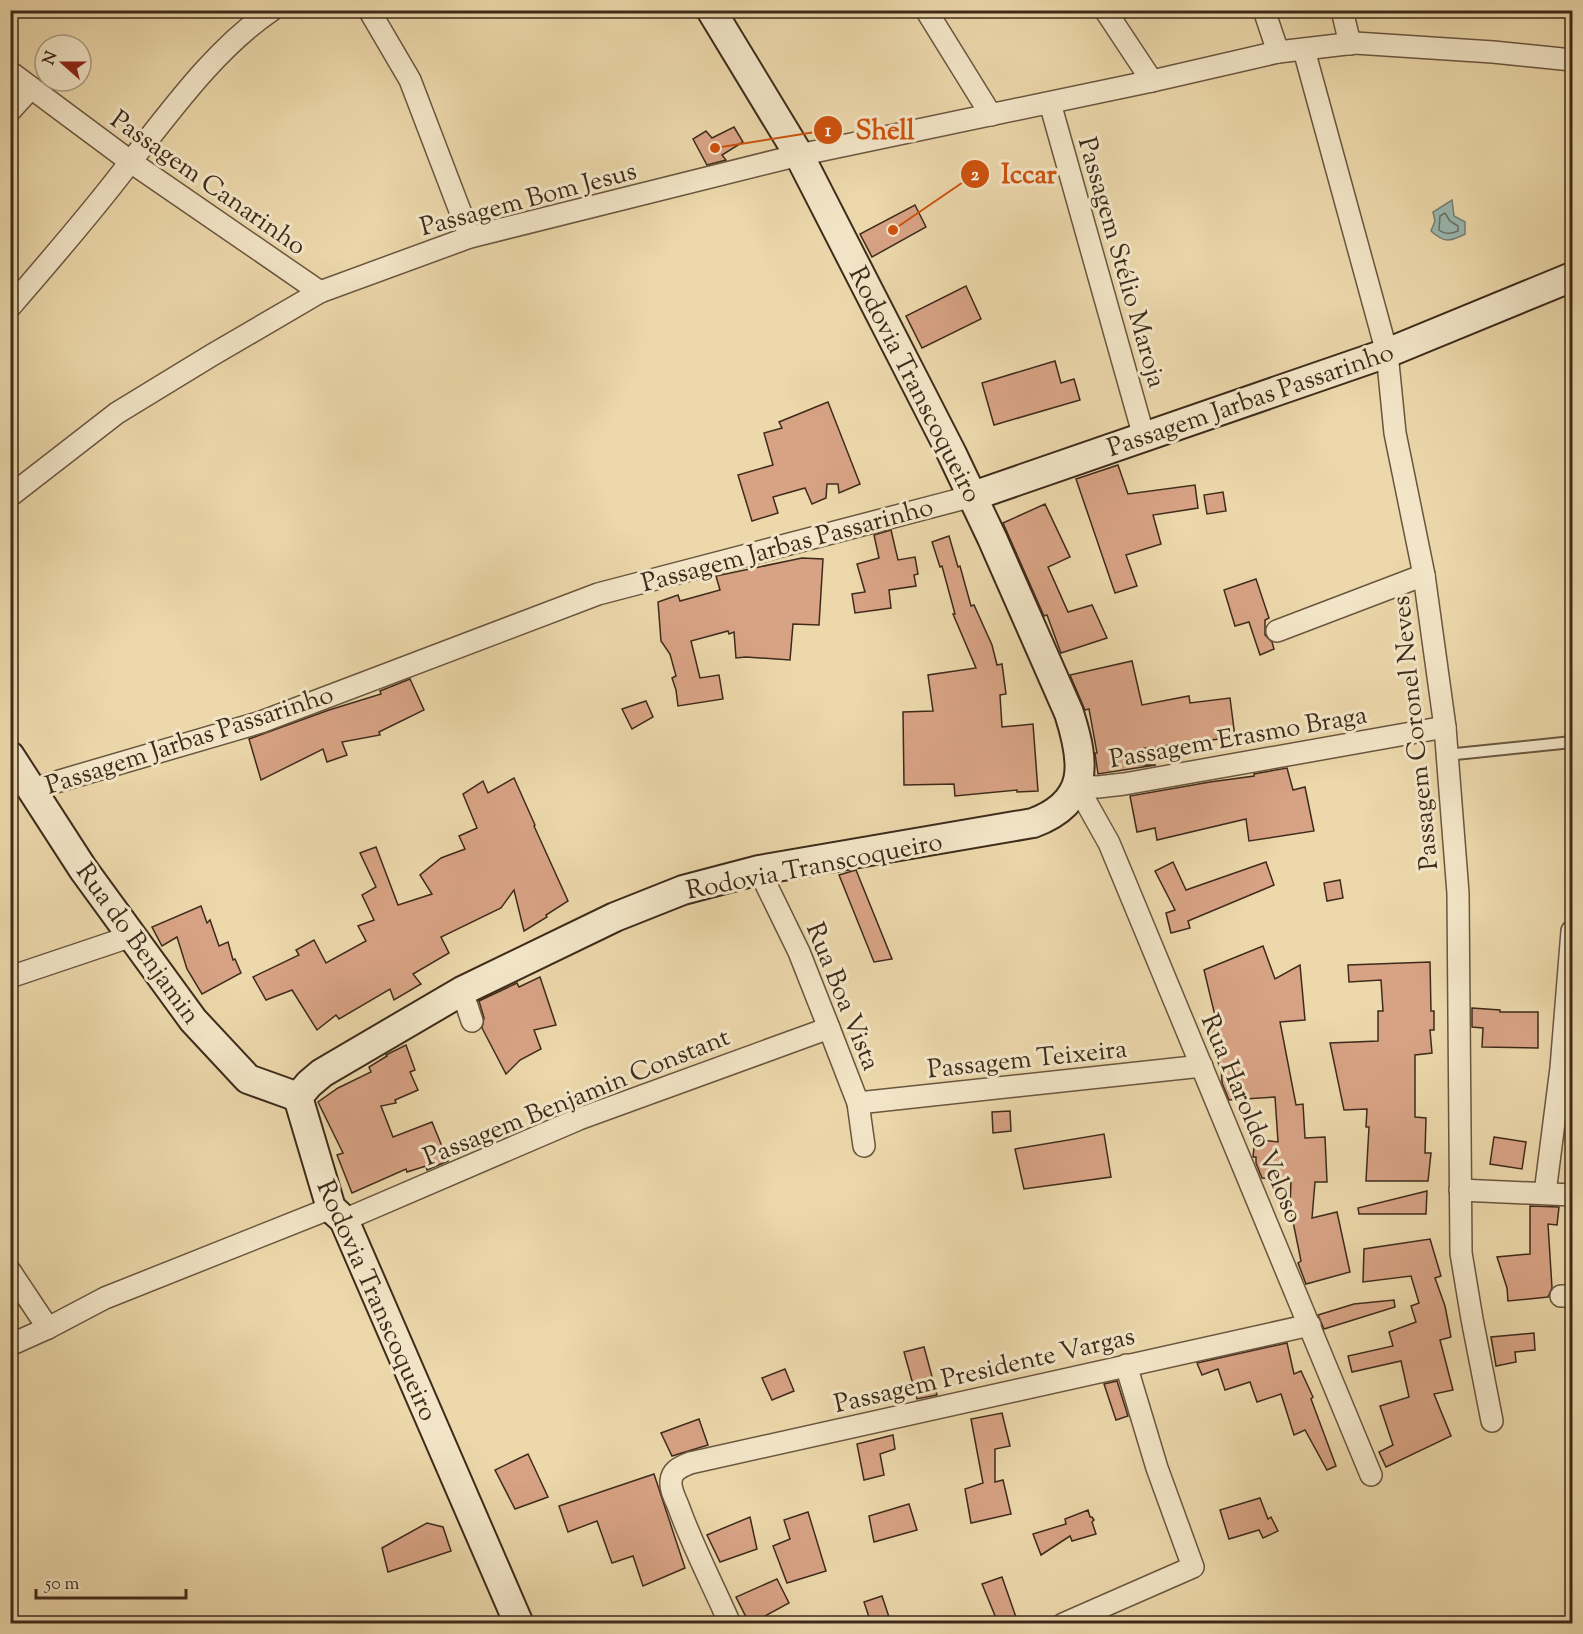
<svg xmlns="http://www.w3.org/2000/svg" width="1583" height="1634" viewBox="0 0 1583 1634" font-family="'Sorts Mill Goudy',serif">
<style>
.water{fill:#9ab8b1;stroke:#758075;stroke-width:1.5}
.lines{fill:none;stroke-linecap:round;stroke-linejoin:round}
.shore{stroke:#6c7266;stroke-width:1.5}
.building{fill:#d8a385;stroke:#3e2b1b;stroke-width:1.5}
.lane-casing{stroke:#6a563f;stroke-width:14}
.street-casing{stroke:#6a563f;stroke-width:24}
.secondary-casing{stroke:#3e2b1b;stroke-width:32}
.lane{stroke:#f3e6c8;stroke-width:10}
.street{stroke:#f3e6c8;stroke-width:21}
.secondary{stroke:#f3e6c8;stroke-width:28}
.labels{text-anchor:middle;stroke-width:6;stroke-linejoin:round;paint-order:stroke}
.street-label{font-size:26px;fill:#3e2b1b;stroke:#f3e6c8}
.leader{fill:none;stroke:#ce520e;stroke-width:2}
.callout-dot{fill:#ce520e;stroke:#f3e6c8;stroke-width:2}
.mark-label{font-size:18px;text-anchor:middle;font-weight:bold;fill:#fff}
.callout-label{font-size:27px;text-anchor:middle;font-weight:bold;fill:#ce520e;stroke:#f3e6c8;stroke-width:6;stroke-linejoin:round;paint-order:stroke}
</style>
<rect width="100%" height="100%" fill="#ecd8ab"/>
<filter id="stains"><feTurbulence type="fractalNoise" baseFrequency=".00333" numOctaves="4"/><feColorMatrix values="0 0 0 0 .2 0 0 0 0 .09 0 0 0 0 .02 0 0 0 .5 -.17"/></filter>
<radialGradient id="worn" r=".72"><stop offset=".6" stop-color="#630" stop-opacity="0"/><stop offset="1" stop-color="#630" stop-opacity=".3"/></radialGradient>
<path class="water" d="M1452,200l2,16 11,6v12c-15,8 -21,9 -34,-3l4,-10 -2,-9z"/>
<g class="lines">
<path class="shore" d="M1445,213l5,8 8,5v5c-7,3 -13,4 -19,-1l1,-14z"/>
</g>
<g class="building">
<path d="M734,127l9,15 -21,13 4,5 -19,5 -14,-26 13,-8 6,7z"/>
<path d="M915,205l11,22 -54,30 -12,-23z"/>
<path d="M966,286l15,33 -59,29 -16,-32z"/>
<path d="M1055,361l6,22 13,-4 6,21 -86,25 -12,-42z"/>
<path d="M828,402l32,82 -21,9 -1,-9h-11l-1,14 -14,6 -7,-16 -32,9 5,16 -26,8 -14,-46 35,-10 -9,-32 18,-5 -3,-6z"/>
<path d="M1118,465l10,29 67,-9 3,23 -45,7 8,29 -35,11 11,31 -22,7 -39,-114z"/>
<path d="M1223,492l3,19 -19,3 -3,-19z"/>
<path d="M1045,504l25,53 -22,10 20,45 24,-7 15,33 -46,15 -14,-38 -3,1 -41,-93z"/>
<path d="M891,530l7,30 17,-3 3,17 -4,1 2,11 -27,4 2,18 -36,5 -3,-19 13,-2 -8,-28 22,-6 -5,-23z"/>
<path d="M949,536l9,31 2,-1 11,40 3,-1 18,40 5,20 5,-1 4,30 -6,1 2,32 31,-3 5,67 -21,1v-2l-62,6 -1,-12 -50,1 -1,-73 30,-1 -5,-36 48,-7 -23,-54h2l-13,-48 -2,1 -8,-25z"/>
<path d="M802,558l21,1 -4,66 -26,-1 -3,36 -44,-3 -10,1 -2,-26 -5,2 -1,-3 -37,10 9,37 19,-3 4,24 -45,7 -2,-16 -4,-12 4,-2 -6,-22 -9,-13 -3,-39 20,-7 2,6 40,-11 -4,-14z"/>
<path d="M1256,579l13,39 -4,2v15l7,7 2,7 -14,6 -11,-33 -14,4 -11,-36z"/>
<path d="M1132,661l10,44 47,-9 1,7 40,-5 5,39 -96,12 1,16h16l-58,9 -3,-21h2l-8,-44 -4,1 -15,-35z"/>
<path d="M410,679l14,31 -45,22 1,3 -38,7 5,13 -20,7 -4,-13 -62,31 -12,-41 80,-29 52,-16 -1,-3z"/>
<path d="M646,701l7,16 -21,12 -10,-20z"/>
<path d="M1287,768l6,22 12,-3 9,44 -65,10 -3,-22 -89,21 -2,-12 -18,4 -7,-36 80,-14 44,-6v-2z"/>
<path d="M514,778l21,47 -1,1 34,75 -22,14 1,2 -23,14 -10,-41 -13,18 -60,29 8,16 -36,21 8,10 -27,16 -4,-11 -51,30 -3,-4 -19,15 -25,-40 -26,10 -13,-23 46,-22 -3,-5 18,-10 12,23 40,-22 -8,-15 16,-6 -12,-25 14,-8 -16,-34 16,-6 22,58 34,-11 -12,-19 21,-17 24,-9 -6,-13 18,-8 -14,-34 20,-13 5,12z"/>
<path d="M1173,862l13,28 80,-28 8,23 -86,36 2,7 -19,5 -5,-20 9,-3 -20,-39z"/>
<path d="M856,870l36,89 -18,3 -35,-87z"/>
<path d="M1340,880l3,18 -16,3 -3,-18z"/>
<path d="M201,906l6,17 3,-3 9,26 9,-4 5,18 2,-1 6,14 -39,21 -15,-25 -10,-32 -15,9 -10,-19z"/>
<path d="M1263,946l12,33 25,-14 5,55 -25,2 16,83 7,-1 2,34 20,-1 2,45h-12l-3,36 25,-6 13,60 -44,12 -8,-21 3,-2 -11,-54 1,-26 -29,-3 -6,-15v-6h-3l2,-18 23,3 -3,-45 -46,3 -7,-17 -1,-17h-2l-8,-41 6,-1 -13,-54z"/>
<path d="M1430,962l1,49h3v19h-4l2,23 -17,2v62l11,1 -1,35h6l-3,28h-62l3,-54h-3l1,-18 -23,1 -14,-67 48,-2v-30h5l-2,-31 -32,2 -1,-17z"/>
<path d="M540,977l16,48 -22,5 7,19 -21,11 -14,14 -24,-46 2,-10 -5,-17 38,-18 2,4z"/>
<path d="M1472,1008l28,2v2h38v36l-56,-1 1,-19 -11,-1z"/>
<path d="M406,1045l9,25 -5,2 8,18 -23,10 1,3 -15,3 12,31 39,-15 16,39 -21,9 -1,-4 -19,6 -1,-3 -54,24 -15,-38 6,-2 -25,-51 20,-14 33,-16 -2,-5 18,-11 -1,-1z"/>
<path d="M1010,1111l1,20 -18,2 -1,-21z"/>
<path d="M1104,1134l7,43 -87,12 -9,-40z"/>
<path d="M1494,1137l32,5 -4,27 -32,-5z"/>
<path d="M1427,1191l-1,23h-67l-1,-6z"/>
<path d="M1530,1206l29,1 -2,18 -9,-1 4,64 -4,9 -40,4 -1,-13 -10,-31 33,-3z"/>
<path d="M1430,1239l11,37 -6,2 10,28 6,31 -11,3 13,50 -19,4 17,42 -65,31 -7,-15 14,-7 -13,-39 29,-9 -8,-36 -49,11 -4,-16 45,-10 -4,-14 27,-10 -5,-16 8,-3 -8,-27 -48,6 1,-33z"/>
<path d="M1394,1300l1,7 -71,22 -6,-14 36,-11z"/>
<path d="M1534,1333l1,17 -20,2 1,10 -20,4 -5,-29z"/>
<path d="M1287,1343l7,31 7,-3 12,26 -2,2 25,67 -9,4 -22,-40 -11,5 -13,-41 -24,8 -7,-20 -25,8 -7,-21 -16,6 -5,-12z"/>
<path d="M924,1347l13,48 -20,4 -13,-47z"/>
<path d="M785,1369l9,22 -22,9 -10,-22z"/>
<path d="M1117,1381l11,35 -12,4 -12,-36z"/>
<path d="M1002,1413l8,33 -15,3v33l8,-2 8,34 -40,9 -6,-34 18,-6 -12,-64z"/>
<path d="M699,1419l9,26 -36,11 -11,-23z"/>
<path d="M893,1435l2,14 -15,5 4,21 -20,5 -7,-36z"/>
<path d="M528,1454l20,43 -33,12 -20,-39z"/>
<path d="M654,1474l31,94 -42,18 -10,-30 -21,7 -15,-42 -29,11 -9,-26z"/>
<path d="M1260,1498l8,21 3,-2 7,14 -15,7 -4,-8 -30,9 -9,-29z"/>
<path d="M909,1504l8,26 -43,12 -5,-26z"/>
<path d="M1088,1510l2,7h2l2,3 -2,2 4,12 -24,7 -2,-5 -29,19 -8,-21 33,-10 -1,-5z"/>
<path d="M808,1512l18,59 -39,12 -14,-37 17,-7 -6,-19z"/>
<path d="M750,1517l7,32 -37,13 -13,-27z"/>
<path d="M427,1523l16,4 8,24 -63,21 -6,-24z"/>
<path d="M1002,1577l16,46h-20l-16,-39z"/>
<path d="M777,1579l12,24 -37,20h-3l-13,-26z"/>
<path d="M882,1596l9,27h-20l-7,-21z"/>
</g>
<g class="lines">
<defs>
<path id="lane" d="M1446,755l126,-13"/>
<g id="street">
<path d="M369,10l41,70 60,157"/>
<path d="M926,10l65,105"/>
<path d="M1105,10l47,71"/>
<path d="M1264,10l14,42"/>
<path d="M1342,10l8,34"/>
<path d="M1304,50l83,303 8,80 29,142 21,152 13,166 3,360 11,66 20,102"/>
<path d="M10,72l121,90 189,130"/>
<path d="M1050,103l94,334"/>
<path d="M10,111l21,-23"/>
<path d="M10,307c39,-45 78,-90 114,-137 44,-55 89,-120 148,-160"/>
<path d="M10,496l107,-83 95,-58 108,-63 150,-55 329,-82 353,-74 126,-29 77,-9 138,9 79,8"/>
<path d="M1277,631l147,-56"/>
<path d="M1077,786l32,57 262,632"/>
<path d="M1077,786l21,1 26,-3 321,-57"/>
<path d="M32,789l229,-67 337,-128 375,-98"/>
<path d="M759,870l40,82 30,76 29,75 6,43"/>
<path d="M10,977l122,-41"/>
<path d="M462,991l10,30"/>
<path d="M858,1103l344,-37"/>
<path d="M1460,1190l112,5"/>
<path d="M1545,1193l16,-125 11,-137"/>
<path d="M344,1220l235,-101 250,-91"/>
<path d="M10,1271l38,57"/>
<path d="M1561,1296h11"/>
<path d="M10,1345l38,-17 57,-30 226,-90"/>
<path d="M730,1624c-17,-39 -37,-77 -51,-116 -3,-8 -9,-18 -8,-27 1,-11 10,-14 19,-18l620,-138"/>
<path d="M1063,1624l130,-57 -36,-99 -31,-103"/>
</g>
<g id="secondary">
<path d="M973,496l414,-143 185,-76"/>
<path d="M10,756l73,113 110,151 55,59 50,18"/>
<path d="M298,1097l11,-13 13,-11 140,-82 153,-74 68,-27 76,-20 274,-47c57,-21 52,-60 36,-110l-77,-175 -40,-84 -153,-299 -88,-145"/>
<path d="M298,1097l33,111 13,12 175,404"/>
</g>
</defs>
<use href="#lane" class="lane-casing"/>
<use href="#street" class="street-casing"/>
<use href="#secondary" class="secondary-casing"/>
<use href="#lane" class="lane"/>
<use href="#street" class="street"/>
<use href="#secondary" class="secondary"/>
</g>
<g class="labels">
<g class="street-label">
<text transform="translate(209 182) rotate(35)" y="9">Passagem Canarinho</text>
<text transform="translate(528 198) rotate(-15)" y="9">Passagem Bom Jesus</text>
<text transform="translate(1123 262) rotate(74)" y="9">Passagem Stélio Maroja</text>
<text transform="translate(916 384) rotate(63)" y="9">Rodovia Transcoqueiro</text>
<text transform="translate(1250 399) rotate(-19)" y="9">Passagem Jarbas Passarinho</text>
<text transform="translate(787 544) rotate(-15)" y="9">Passagem Jarbas Passarinho</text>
<text transform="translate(1414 733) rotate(-96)" y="9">Passagem Coronel Neves</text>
<text transform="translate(1238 736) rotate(-10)" y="9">Passagem Erasmo Braga</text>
<text transform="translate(189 739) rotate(-18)" y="9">Passagem Jarbas Passarinho</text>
<text transform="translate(814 865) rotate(-11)" y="9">Rodovia Transcoqueiro</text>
<text transform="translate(139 943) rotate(54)" y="9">Rua do Benjamin</text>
<text transform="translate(844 996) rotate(68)" y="9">Rua Boa Vista</text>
<text transform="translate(1027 1058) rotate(-6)" y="9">Passagem Teixeira</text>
<text transform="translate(576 1096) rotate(-22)" y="9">Passagem Benjamin Constant</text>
<text transform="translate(1253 1118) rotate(67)" y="9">Rua Haroldo Veloso</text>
<text transform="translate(378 1300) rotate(66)" y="9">Rodovia Transcoqueiro</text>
<text transform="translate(984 1369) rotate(-13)" y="9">Passagem Presidente Vargas</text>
</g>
</g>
<path class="leader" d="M715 148L828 130M893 230L975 174"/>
<g class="callout-dot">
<circle cx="715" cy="148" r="6"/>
<circle cx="893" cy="230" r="6"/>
<circle cx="828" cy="130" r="15"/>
<circle cx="975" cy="174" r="15"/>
</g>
<g class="mark-label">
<text x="828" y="136">1</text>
<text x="975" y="180">2</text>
</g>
<g class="callout-label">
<text x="885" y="139">Shell</text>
<text x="1029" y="183">Iccar</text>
</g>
<rect width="1583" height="1634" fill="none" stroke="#ecd8ab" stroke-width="36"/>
<rect x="12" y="12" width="1559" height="1610" fill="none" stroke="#3e2b1b" stroke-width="3"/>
<rect x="18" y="18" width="1547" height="1598" fill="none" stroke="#3e2b1b" stroke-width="1.5"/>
<g transform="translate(63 63) rotate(291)"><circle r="28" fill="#f3e6c8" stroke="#ab9b83" stroke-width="1.5"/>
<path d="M0-4.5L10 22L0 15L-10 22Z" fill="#8f2418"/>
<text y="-9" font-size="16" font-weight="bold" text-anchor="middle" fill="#3e2b1b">N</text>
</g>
<path d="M36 1589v9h150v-9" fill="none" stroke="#3e2b1b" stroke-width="3"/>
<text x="45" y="1589" font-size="18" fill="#3e2b1b" stroke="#f3e6c8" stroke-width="4.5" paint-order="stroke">50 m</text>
<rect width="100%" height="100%" filter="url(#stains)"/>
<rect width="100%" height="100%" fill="url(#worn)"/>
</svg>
